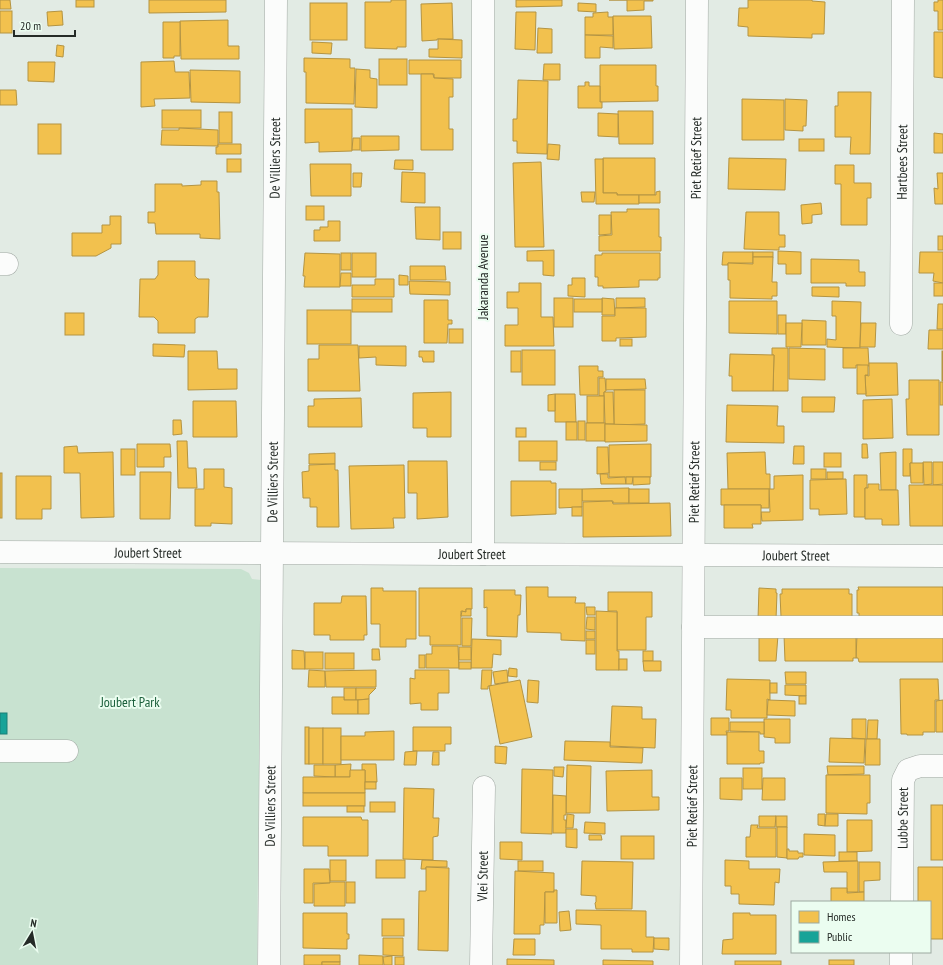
<svg xmlns="http://www.w3.org/2000/svg" width="943" height="965" viewBox="0 0 943 965" font-family="'PT Sans Narrow',sans-serif">
<style>
.green{fill:#c8e2d0}
.homes{fill:#f2c14e;stroke:#b49442}
.public{fill:#17a398;stroke:#1b7f76}
.lines{fill:none;stroke-linecap:round;stroke-linejoin:round}
.minor-casing{stroke:#a2a9a4;stroke-width:23}
.minor{stroke:#fbfcfb;stroke-width:22}
.labels{text-anchor:middle;stroke-width:4;stroke-linejoin:round;paint-order:stroke}
.street-label{font-size:14px;fill:#252b27;stroke:#ebfdf0}
.park-label{font-size:14px;fill:#1a5f3a;stroke:#ebfdf0}
</style>
<rect width="100%" height="100%" fill="#e2ebe4"/>
<path class="green" d="M0,568l241,1 8,4 3,6 9,1 -4,385h-257z"/>
<g class="homes">
<path d="M0,0h10l1,9h-11z"/>
<rect x="76" y="0" width="18" height="7"/>
<path d="M149,0h77v12l-77,1z"/>
<path d="M391,0h15v47h-9v2l-32,-1v-46h26z"/>
<path d="M516,0h46v6l-46,1z"/>
<path d="M609,0h44v1h-9v9l-17,1v-11z"/>
<path d="M748,0h64v1l13,1 -1,32h-12v4l-64,-2v-9l-10,-1 1,-18h9z"/>
<path d="M938,0h5v30h-5v-19h-4v-9h4z"/>
<rect x="310" y="3" width="37" height="37"/>
<path d="M452,3l1,36h-16v1l-15,1 -1,-37z"/>
<path d="M578,3l18,1v8l-18,-1z"/>
<rect x="0" y="11" width="12" height="22"/>
<path d="M62,11l1,14 -15,1 -1,-14z"/>
<path d="M516,12h20l-1,38 -20,-1z"/>
<path d="M608,12v5h5v18h-28v-18h8v-4z"/>
<path d="M613,16h38l1,32 -38,1z"/>
<path d="M228,20v26h11v13h-58l-1,-38z"/>
<path d="M163,22h17v34h-6v2h-11z"/>
<path d="M538,28l14,1v24h-15z"/>
<path d="M934,32h9v46l-9,-1z"/>
<path d="M585,35l28,1v12l-13,-1v11h-15z"/>
<path d="M438,39l24,1v18l-33,-1v-8h9z"/>
<path d="M312,42l20,1 -1,11 -19,-1z"/>
<path d="M57,45l7,1 -1,11 -7,-1z"/>
<path d="M304,58l46,1v9h5l-1,36 -48,-1v-31h-2z"/>
<rect x="379" y="59" width="28" height="26"/>
<path d="M409,60h52v18h-27v-4h-25z"/>
<path d="M174,61l1,11h14l1,26 -36,1 1,7 -14,1v-45z"/>
<path d="M28,62h27l-1,20 -26,-1z"/>
<path d="M544,64h16v16h-17z"/>
<path d="M600,65h56v21h2v15l-58,1z"/>
<path d="M356,69l14,1v8l7,1v29l-22,-1z"/>
<path d="M190,70l50,1v32l-49,-1z"/>
<path d="M421,74h12l1,4 19,1v18h-4v32h4v21h-32z"/>
<path d="M518,80l30,1 -1,73 -30,-1v-12h-4v-22h4z"/>
<path d="M585,82h4v4h11v16h2v6h-24v-22h7z"/>
<path d="M0,90h16l1,15h-17z"/>
<path d="M838,92h33l-1,62h-20l1,-17h-16v-31h3z"/>
<path d="M742,99l42,1v40h-42z"/>
<path d="M785,99l22,1 -1,26h-3v5l-18,-1z"/>
<path d="M305,109h47v42l-33,1v-10l-14,1z"/>
<rect x="162" y="110" width="39" height="18"/>
<path d="M618,111h35v33h-34z"/>
<rect x="219" y="112" width="13" height="31"/>
<path d="M598,113l20,1v23l-20,-1z"/>
<rect x="38" y="124" width="23" height="30"/>
<path d="M179,128l39,2v16l-57,-1 1,-15h17z"/>
<path d="M934,133l9,1v19h-9z"/>
<path d="M361,136h38v14l-38,1z"/>
<path d="M353,138h7v12h-8z"/>
<rect x="799" y="139" width="25" height="12"/>
<path d="M218,144h23v10h-25v-7h2z"/>
<path d="M548,144l12,1 -1,15 -12,-1z"/>
<path d="M603,158h52v37h-38v-2h-14z"/>
<path d="M729,158l57,1 -1,31 -57,-1z"/>
<rect x="227" y="159" width="14" height="13"/>
<path d="M595,159h8v34h14v2h22v9h-43z"/>
<path d="M395,160h18v10l-19,-1z"/>
<path d="M541,162l3,85h-29l-2,-84z"/>
<path d="M310,164h41v32h-40z"/>
<path d="M835,165h19v18h17v15h-4v27h-26v-41h-6z"/>
<path d="M402,172l23,1v30l-24,-1z"/>
<path d="M353,173h9l-1,14h-8z"/>
<path d="M937,173h6v31h-8l-1,-16 4,1z"/>
<path d="M201,181h16v11h2l1,47 -20,-1v-4h-44l-1,-11h-7v-11h7v-28h27v2l19,-1z"/>
<path d="M660,191v12h-21v-8h17v-3z"/>
<path d="M581,192h14l-1,10h-12z"/>
<path d="M821,203l1,11 -10,1v8l-10,1 -1,-19z"/>
<rect x="306" y="206" width="18" height="14"/>
<path d="M415,207h25v33l-24,-1z"/>
<path d="M627,209h32v28h2v14h-62v-15l13,-1 -1,-23h16z"/>
<path d="M746,212h33v23h6v12h-6v3l-35,-1z"/>
<path d="M599,215h12v19l-12,1z"/>
<path d="M110,216h11v28h-10v4l-15,8h-24v-23h30v-8h8z"/>
<path d="M328,221h12v20h-26v-11h6v-3h8z"/>
<rect x="443" y="232" width="18" height="17"/>
<rect x="938" y="236" width="5" height="14"/>
<path d="M554,250v26l-11,-1v-14h-16v-10z"/>
<path d="M778,251l23,1v22h-15v-10h-8z"/>
<path d="M723,252h30v11h-25v2h-6z"/>
<rect x="753" y="252" width="20" height="5"/>
<path d="M920,252h23v31l-10,-2 1,-8h-15z"/>
<path d="M305,253l35,1v33h-36l1,-11h-2z"/>
<rect x="341" y="253" width="10" height="17"/>
<rect x="352" y="253" width="24" height="24"/>
<path d="M602,253h58v25h-2v2h-19v7l-36,1v-2h-5v-9h-3v-22h7z"/>
<path d="M753,257h20l-1,25h5v14h-5v3l-42,-1v-18h-2v-17l25,1z"/>
<path d="M811,259l48,1v12h6v14h-19v-3h-35z"/>
<path d="M158,261h37v15l3,3h11l-1,38h-10l-3,2v14h-37v-12l-4,-4h-15l1,-38h15l3,-4z"/>
<path d="M410,266h35l1,14h-36z"/>
<path d="M341,273h10v13h-11z"/>
<path d="M399,275l9,1v9h-9z"/>
<path d="M572,278h13v19l-17,-1v-11h4z"/>
<path d="M375,279h19v18h-42v-12h23z"/>
<path d="M409,281l41,1v13l-40,-1z"/>
<path d="M519,283h22v34h12l1,29h-49v-21h13v-17h-11v-16h12z"/>
<rect x="934" y="283" width="9" height="13"/>
<path d="M812,287h27v10l-27,-1z"/>
<rect x="554" y="298" width="19" height="29"/>
<path d="M602,298l12,1 1,16h-13z"/>
<path d="M616,298h29v9l-29,1z"/>
<rect x="352" y="299" width="40" height="13"/>
<rect x="574" y="299" width="28" height="13"/>
<path d="M424,300h24v20h4v4h-4l-1,19h-23z"/>
<path d="M729,301h48v33l-48,-1z"/>
<path d="M832,301l29,1 -1,46 -33,-1v-8l9,1v-24h-4z"/>
<path d="M938,304h5v25h-6z"/>
<path d="M615,308h31v29l-30,1v3h-14v-25h13z"/>
<rect x="307" y="310" width="44" height="34"/>
<rect x="65" y="313" width="19" height="22"/>
<rect x="778" y="315" width="8" height="19"/>
<path d="M802,320l24,1v24h-24z"/>
<path d="M786,323h16l-1,24h-15z"/>
<path d="M861,323h15l-1,24h-15z"/>
<rect x="449" y="329" width="14" height="14"/>
<path d="M929,330h14v19h-15z"/>
<rect x="620" y="339" width="12" height="7"/>
<path d="M153,344l32,1 -1,12 -31,-1z"/>
<path d="M319,345h39l2,46h-52v-32h11z"/>
<path d="M359,346h47v20l-30,-1v-8l-17,1z"/>
<path d="M772,348h16v43h-15l1,-36h-2z"/>
<path d="M789,348l36,1v31l-36,-1z"/>
<path d="M843,348h25l1,18 -13,-1v3h-13z"/>
<rect x="522" y="350" width="33" height="35"/>
<path d="M188,351h29l1,18h19v20l-49,1z"/>
<path d="M419,351h15v11h-11l-1,-5h-3z"/>
<rect x="511" y="351" width="10" height="21"/>
<rect x="942" y="351" width="1" height="30"/>
<path d="M730,354l44,1 -1,36h-41v-15h-3z"/>
<path d="M869,363h28l1,32 -32,1 -1,-21 4,1z"/>
<path d="M857,365h11v10h-3l1,19h-9z"/>
<path d="M579,366h19v5h5v6h-5v18h-18z"/>
<path d="M599,378h6l1,13 -2,1v4h-5z"/>
<path d="M606,379h39l1,10 -40,1z"/>
<path d="M909,380h30v55h-32l-1,-36h3z"/>
<rect x="940" y="382" width="3" height="23"/>
<path d="M614,390h31v34l-31,1z"/>
<path d="M451,392v45h-24v-9h-14v-35z"/>
<path d="M604,392h9l1,32h-9z"/>
<path d="M555,394h20l1,28h-21z"/>
<path d="M555,394v17h-7v-16z"/>
<rect x="587" y="396" width="17" height="27"/>
<path d="M802,397h33l-1,15h-32z"/>
<path d="M361,398l1,29h-54v-21h6v-7z"/>
<path d="M892,399l1,39 -30,1v-39z"/>
<path d="M193,401h43l1,36h-44z"/>
<path d="M727,405l51,1 -1,20h7v17l-58,-1z"/>
<path d="M173,420h8l1,14 -9,1z"/>
<rect x="578" y="421" width="7" height="19"/>
<rect x="566" y="422" width="11" height="18"/>
<rect x="586" y="423" width="19" height="18"/>
<path d="M605,424l42,1v16l-42,1z"/>
<rect x="516" y="428" width="10" height="9"/>
<path d="M177,441h10l1,27h8l1,20h-19z"/>
<rect x="519" y="441" width="38" height="20"/>
<path d="M137,444h33l1,13h-7v10h-27z"/>
<path d="M651,444v33h-42v-32z"/>
<path d="M862,444h5l1,14h-6z"/>
<path d="M77,446l1,7 35,-1 1,65 -33,1 -1,-45h-16v-26z"/>
<path d="M794,446h10v18h-11z"/>
<path d="M597,447h11l1,26 -12,1z"/>
<rect x="121" y="449" width="14" height="26"/>
<path d="M903,449h9v14h-2v13h-7z"/>
<path d="M765,452l1,22h4v15h-42l-1,-36z"/>
<path d="M896,452v38h-15l-1,-37z"/>
<path d="M335,453v11h-26v-10z"/>
<rect x="824" y="453" width="17" height="14"/>
<path d="M408,461h39l1,56 -31,2v-26h-9z"/>
<rect x="540" y="462" width="16" height="8"/>
<path d="M923,462h9v22l-8,1z"/>
<path d="M933,462h10v22l-10,1z"/>
<path d="M910,463h13v20h-12z"/>
<path d="M335,464v6h3l1,57h-22v-20h-7v-9h-7l-1,-26 7,-1v-6z"/>
<path d="M404,465l1,53h-12l1,10 -43,1 -2,-63z"/>
<path d="M204,469h20v18l8,1v36l-21,-1v3h-16v-37h9z"/>
<rect x="811" y="469" width="15" height="10"/>
<path d="M140,472h31l-1,47h-30z"/>
<rect x="827" y="472" width="16" height="7"/>
<rect x="0" y="473" width="2" height="45"/>
<path d="M600,474h8v4l17,-1 1,7h-25z"/>
<path d="M803,475v45l-41,1 -1,-9h9l-1,-23h5v-13z"/>
<path d="M854,475h13v13h-2v29h-11z"/>
<path d="M16,476h35v33h-9v10h-26z"/>
<path d="M626,477h7l-1,7h-6z"/>
<path d="M633,477h17v7l-17,1z"/>
<path d="M846,479l1,35 -28,1v-6h-9v-29z"/>
<path d="M511,481h40v2h5v31l-45,2z"/>
<path d="M868,484h11v6h19l1,35h-17v-6h-17v-31h3z"/>
<path d="M909,485h34v41h-33z"/>
<path d="M629,488v15h-16v-2h-31v-12z"/>
<path d="M559,489h23v18l-23,1z"/>
<rect x="629" y="489" width="20" height="14"/>
<path d="M721,489h48v19h-8v-3h-40z"/>
<path d="M612,501l1,3 57,-1 1,33 -88,1v-35z"/>
<path d="M724,505h37v19h-9l1,4h-29z"/>
<rect x="572" y="507" width="10" height="9"/>
<path d="M526,587h22v10h28l-1,6h10v38l-24,-1v-7l-34,-1z"/>
<path d="M858,587h85v30h-84v-4h-2v-23h2z"/>
<path d="M371,588h12v3h33v48h-10v8h-26v-23h-9z"/>
<path d="M419,588h53v21h-6v3l-5,-1v34h-31v-9h-11z"/>
<path d="M759,588l17,1v4h1l-1,26h-18z"/>
<path d="M782,589h67v5h3v23h-71l-1,-23h2z"/>
<path d="M484,590h31v5h6l-1,20h-2l-1,22 -30,-1v-29l-3,1z"/>
<path d="M608,592h44v25h-6v33h-29v-39h-9z"/>
<path d="M342,596h24l1,39h-3v5h-34v-5h-16v-32h27z"/>
<path d="M586,607h9v8h-8z"/>
<path d="M466,609h5v7h-10l1,-5 4,1z"/>
<path d="M596,611l21,1v39h2v19h-23z"/>
<path d="M587,617h8v13l-9,-1z"/>
<path d="M462,618h10l-1,28h-9z"/>
<path d="M759,630l19,5 -2,26h-17z"/>
<rect x="586" y="631" width="9" height="8"/>
<path d="M943,631v31h-84l-1,-4h-2l1,-23z"/>
<path d="M784,635h72v23h-3v3h-68z"/>
<path d="M472,639l29,1v15l-8,-1 -1,14h-21z"/>
<rect x="586" y="640" width="9" height="14"/>
<path d="M432,646h26l1,22h-33v-14h6z"/>
<rect x="459" y="647" width="12" height="13"/>
<path d="M372,649h7l1,11h-8z"/>
<path d="M292,650l12,1 1,18h-13z"/>
<rect x="643" y="651" width="10" height="10"/>
<rect x="305" y="652" width="18" height="17"/>
<rect x="325" y="653" width="29" height="16"/>
<rect x="419" y="655" width="6" height="13"/>
<rect x="619" y="659" width="8" height="11"/>
<path d="M643,661h18v10h-17z"/>
<rect x="459" y="662" width="12" height="7"/>
<path d="M509,668l8,1v8l-9,-1z"/>
<path d="M309,670l16,1v16h-17z"/>
<path d="M376,670v17h-50l-1,-16z"/>
<path d="M415,670h34v23h-11v17h-17v-7l-11,1v-26l5,1z"/>
<path d="M482,670h10l-1,16h-3v3h-7z"/>
<path d="M507,670l1,12 -13,2 -2,-12z"/>
<path d="M785,672h21v12h-20z"/>
<path d="M727,679l43,1v20l-3,-1v19h-36v-8h-5z"/>
<path d="M900,679h38l1,21h-4v32h-12v3h-16v-1h-6z"/>
<path d="M520,680l12,57 -32,7 -11,-58z"/>
<path d="M528,680l11,1 -1,22 -11,-1z"/>
<rect x="770" y="683" width="7" height="10"/>
<path d="M785,685h21v11l-21,-1z"/>
<rect x="344" y="688" width="12" height="12"/>
<path d="M356,688h20l-7,7v4l-13,1z"/>
<rect x="799" y="696" width="7" height="8"/>
<path d="M332,697h12v3h14v14h-26z"/>
<path d="M369,699v15h-11v-14z"/>
<path d="M768,700l27,1v15l-28,-1z"/>
<path d="M943,700v32h-7v-31z"/>
<path d="M612,706l30,1v12h14l-1,29 -45,-2z"/>
<path d="M711,718h18v13h-3l1,4h-16z"/>
<path d="M764,719h26v24h-15v-5l-11,-1z"/>
<path d="M852,719h14v20l-14,-1z"/>
<path d="M868,720h10l-1,19h-10z"/>
<path d="M730,722h34v12h-4v-2l-30,-1z"/>
<rect x="305" y="727" width="4" height="37"/>
<path d="M413,727h38v17h-6v7h-32z"/>
<rect x="309" y="728" width="14" height="36"/>
<rect x="323" y="728" width="18" height="36"/>
<path d="M394,731v29h-53v-24h24v-4z"/>
<path d="M727,732h32v19h5v12h-4v1h-33z"/>
<path d="M830,738l35,1 -1,24 -35,-1z"/>
<path d="M866,739h14v26h-15z"/>
<path d="M565,741l45,1v5l33,1 -1,15 -78,-3z"/>
<path d="M495,746l12,1 -1,17 -11,-1z"/>
<path d="M417,751l-1,14h-12l1,-13z"/>
<path d="M433,752h6v13h-7z"/>
<path d="M351,764l-1,13h-15v-12z"/>
<path d="M362,764h14l1,18h-12v-12h-3z"/>
<path d="M314,765h21v12l-21,-1z"/>
<path d="M567,765l24,1 -1,47h-24z"/>
<path d="M827,766h37v8l-36,1z"/>
<path d="M554,767h10l-1,10 -9,-1z"/>
<rect x="743" y="768" width="19" height="21"/>
<path d="M522,769l31,1 -1,64 -31,-1z"/>
<path d="M350,770h15v23h-62v-16h47z"/>
<path d="M652,770v27h7v13l-52,1 -1,-40z"/>
<path d="M826,775h44v28h-3v11l-41,-1z"/>
<path d="M720,778h22v22l-22,-1z"/>
<path d="M763,778h22v22h-23z"/>
<rect x="365" y="782" width="11" height="7"/>
<path d="M404,788l30,1 -1,29h6l-1,18 -5,1v23l-30,-1z"/>
<rect x="303" y="793" width="62" height="13"/>
<path d="M553,795l13,1v19h-2v5h2v13h-13z"/>
<rect x="370" y="802" width="25" height="10"/>
<rect x="931" y="805" width="12" height="55"/>
<rect x="347" y="806" width="17" height="6"/>
<path d="M567,814l7,1 -1,13h-7z"/>
<path d="M818,814h7v12l-7,-1z"/>
<path d="M826,814h12v12h-13z"/>
<path d="M759,816h17l-1,11h-16z"/>
<rect x="776" y="816" width="11" height="11"/>
<path d="M303,817h58l1,3h6v36h-40v-10h-25z"/>
<path d="M847,820h25v31l-25,1z"/>
<path d="M585,822l20,1v11l-21,-1z"/>
<path d="M751,825h7l-1,3h19v29h-30v-20h4z"/>
<path d="M777,827h10v31l-10,-1z"/>
<path d="M566,829h11v19l-11,-1z"/>
<path d="M804,834l31,1v21l-31,-1z"/>
<path d="M589,835h12l1,5h-13z"/>
<rect x="621" y="836" width="33" height="23"/>
<path d="M500,842h22v18l-22,-1z"/>
<path d="M787,849h2v2h9v2h5v4h-4l-1,2h-11z"/>
<rect x="839" y="852" width="18" height="9"/>
<rect x="330" y="860" width="16" height="21"/>
<rect x="376" y="860" width="29" height="18"/>
<path d="M422,860l25,1v6h-21v2h-5z"/>
<path d="M725,860l24,1v8h31l-1,14 -4,-1 -1,23 -35,-1v-10h-8v-8h-6z"/>
<rect x="518" y="861" width="25" height="10"/>
<path d="M582,861l51,1 -1,47h-36l-1,-6 1,-1v-6l-15,-1z"/>
<path d="M858,861v31h-11v-20h-23l-1,-10z"/>
<path d="M859,862h21v18l-16,1v11h-5z"/>
<path d="M426,867l23,1 -1,83 -30,-1 1,-59h7z"/>
<path d="M918,867h25v72h-12l-1,-2v-35h-12z"/>
<path d="M304,869h25l1,14h-17v20h-9z"/>
<path d="M515,871l39,2v19h-9l-1,33h-4v9h-26z"/>
<path d="M330,882h15v24h-31v-22l16,-1z"/>
<rect x="346" y="882" width="9" height="21"/>
<path d="M831,888h16v5l17,-1v10h-33z"/>
<path d="M554,890h3v33h-12v-31h9z"/>
<path d="M576,910l70,1v26h8l-1,15h-21v-3h-31v-24l-25,-1z"/>
<path d="M569,911l2,19 -11,1 -1,-19z"/>
<path d="M303,913h44v21h2v5h-2v10l-44,-1z"/>
<path d="M733,913h17v2h26v39h-54l1,-14 10,-1z"/>
<rect x="382" y="919" width="22" height="17"/>
<path d="M383,938h20v18l-20,-1z"/>
<path d="M654,938h15v12l-15,-1z"/>
<path d="M514,939h21v16h-22z"/>
<path d="M304,955h36v7h-18v3h-18z"/>
<path d="M359,955l24,1v9h-24z"/>
<path d="M392,956v9h-8l-1,-8z"/>
<rect x="395" y="957" width="9" height="8"/>
<path d="M507,959l47,1v5h-47z"/>
<path d="M603,960l50,1v4h-50z"/>
<rect x="829" y="960" width="25" height="5"/>
<rect x="735" y="961" width="46" height="4"/>
<rect x="322" y="962" width="18" height="3"/>
</g>
<rect class="public" x="0" y="713" width="7" height="21"/>
<g class="lines">
<defs>
<g id="minor">
<path d="M0,264h7"/>
<path id="s1" d="M901,324l2,-324"/>
<path id="s2" d="M0,552l943,4"/>
<path d="M483,554v-554"/>
<path d="M693,627h250"/>
<path d="M0,751h67"/>
<path id="s3" d="M902,902l1,-122 5,-10 12,-4h23"/>
<path id="s4" d="M269,965l7,-965"/>
<path id="s5" d="M481,965l3,-178"/>
<path id="s6" d="M691,965l6,-965"/>
<path d="M901,965v-13"/>
</g>
</defs>
<use href="#minor" class="minor-casing"/>
<use href="#minor" class="minor"/>
</g>
<g class="labels">
<g class="street-label">
<text dy="5" stroke="none"><textPath href="#s4" startOffset="807">De Villiers Street</textPath></text>
<text dy="5" stroke="none"><textPath href="#s6" startOffset="807">Piet Retief Street</textPath></text>
<text dy="5" stroke="none"><textPath href="#s1" startOffset="162">Hartbees Street</textPath></text>
<text transform="translate(483 277) rotate(-90)" y="5">Jakaranda Avenue</text>
<text dy="5" stroke="none"><textPath href="#s4" startOffset="483">De Villiers Street</textPath></text>
<text dy="5" stroke="none"><textPath href="#s6" startOffset="483">Piet Retief Street</textPath></text>
<text dy="5" stroke="none"><textPath href="#s2" startOffset="148">Joubert Street</textPath></text>
<text dy="5" stroke="none"><textPath href="#s2" startOffset="472">Joubert Street</textPath></text>
<text dy="5" stroke="none"><textPath href="#s2" startOffset="796">Joubert Street</textPath></text>
<text dy="5" stroke="none"><textPath href="#s4" startOffset="159">De Villiers Street</textPath></text>
<text dy="5" stroke="none"><textPath href="#s6" startOffset="159">Piet Retief Street</textPath></text>
<text dy="5" stroke="none"><textPath href="#s3" startOffset="84">Lubbe Street</textPath></text>
<text dy="5" stroke="none"><textPath href="#s5" startOffset="89">Vlei Street</textPath></text>
</g>
<g class="park-label">
<text x="130" y="707">Joubert Park</text>
</g>
</g>
<rect x="791" y="901" width="140" height="52" fill="#ebfdf0" stroke="#9ca9a0"/>
<rect x="799" y="911" width="20" height="12" fill="#f2c14e" stroke="#9ca9a0"/>
<text x="827" y="921" font-size="12" fill="#252b27">Homes</text>
<rect x="799" y="931" width="20" height="12" fill="#17a398" stroke="#9ca9a0"/>
<text x="827" y="941" font-size="12" fill="#252b27">Public</text>
<g transform="translate(32 933) rotate(10)" stroke="#ebfdf0" stroke-width="3" paint-order="stroke">
<path d="M0-3L7 15L0 10L-7 15Z" fill="#252b27"/>
<text y="-6" font-size="11" font-weight="bold" text-anchor="middle" fill="#252b27">N</text>
</g>
<path d="M14 30v6h61v-6" fill="none" stroke="#252b27" stroke-width="2"/>
<text x="20" y="30" font-size="12" fill="#252b27" stroke="#ebfdf0" stroke-width="3" paint-order="stroke">20 m</text>
</svg>
